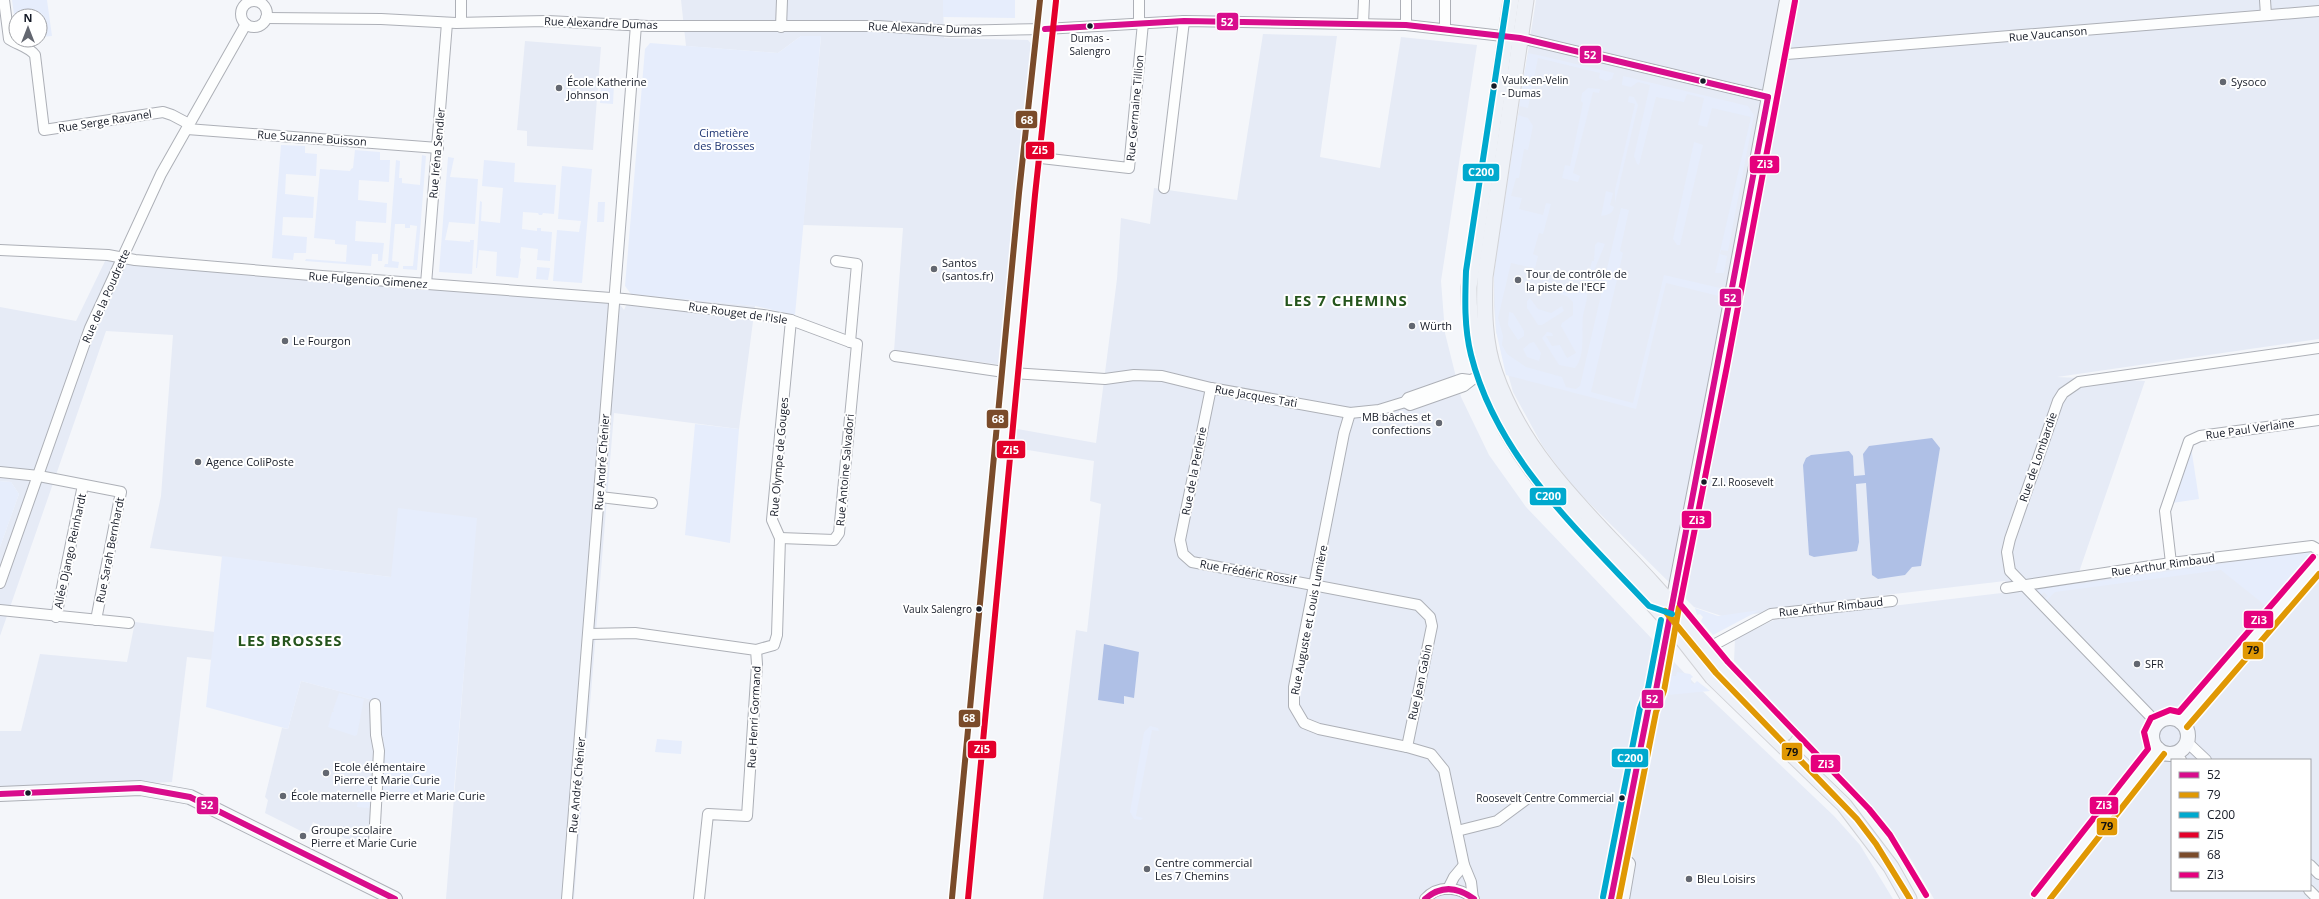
<svg xmlns="http://www.w3.org/2000/svg" width="2319" height="899" viewBox="0 0 2319 899" font-family="'Open Sans',sans-serif">
<style>
.built{fill:#e6ebf6;fill-rule:evenodd}
.green{fill:#e6edfc}
.water{fill:#afc0e6}
.lines{fill:none;stroke-linecap:round;stroke-linejoin:round}
.street-casing{stroke:#adb0b7;stroke-width:12}
.secondary-casing{stroke:#adb0b7;stroke-width:16}
.primary-casing{stroke:#d1d2d6;stroke-width:17}
.street{stroke:#fdfefe;stroke-width:10}
.secondary{stroke:#f6f8fb;stroke-width:14}
.primary{stroke:#eef1f7;stroke-width:15}
.bus-1-casing{stroke:#fff;stroke-width:9}
.bus-2-casing{stroke:#fff;stroke-width:9}
.bus-3-casing{stroke:#fff;stroke-width:9}
.bus-4-casing{stroke:#fff;stroke-width:9}
.bus-5-casing{stroke:#fff;stroke-width:9}
.bus-6-casing{stroke:#fff;stroke-width:9}
.bus-1{stroke:#d80d8c;stroke-width:6}
.bus-2{stroke:#e09804;stroke-width:6}
.bus-3{stroke:#00a9ce;stroke-width:6}
.bus-4{stroke:#e4002b;stroke-width:6}
.bus-5{stroke:#7a4b2a;stroke-width:6}
.bus-6{stroke:#e5007d;stroke-width:6}
.bus-dot{fill:#151a26;stroke:#fff;stroke-width:1.5}
.poi-dot{fill:#636770;stroke:#fff;stroke-width:1.5}
.labels{text-anchor:middle;stroke-width:4;stroke-linejoin:round;paint-order:stroke}
.bus-label{font-size:10px;fill:#151a26;stroke:#fff;text-anchor:start}
.street-label{font-size:11px;fill:#151a26;stroke:#fff}
.poi-label{font-size:11px;fill:#151a26;stroke:#fff;text-anchor:start}
.park-label{font-size:11px;fill:#1c3371;stroke:#fff}
.district-label{font-size:15px;font-weight:bold;letter-spacing:1px;fill:#25551d;stroke:#fff}
.line-badge{stroke:#fff;stroke-width:1.5}
.badge-label{font-size:11px;text-anchor:middle;font-weight:bold;fill:#fff}
.pale-badge-label{font-size:11px;text-anchor:middle;font-weight:bold;fill:#111}
</style>
<rect width="100%" height="100%" fill="#f4f6fa"/>
<g class="built">
<path d="M681,0h262l1,38 84,2 5,6 -11,138 -19,181 -109,-14 9,-123 -100,-3 18,-188 -20,-1 -23,17 -92,-7z"/>
<path d="M1536,0h783v339l-262,38 88,4 -66,191 2,8 238,-34v353h-385l-22,-38 -26,-39 -152,-161 1,-22 39,-19 236,-28 -5,-11 -145,17 -132,20 -34,-11 -123,-122 -29,-40 -29,-53 -17,-61 -2,-25v-30l4,-34zM2172,760h138v130h-138z"/>
<path d="M1263,34l74,2 -17,121 60,11 21,-131 76,8 -36,236 4,52 16,64 28,58 37,52 171,179 137,130 26,29 33,54h-850l33,-269 11,2 14,-128 -11,-3 4,-40 -84,-14 2,-19 84,15 21,-164 4,-61 29,6 4,-36 83,12z"/>
<path d="M525,41l76,6 -8,103 -66,-4v-15l-10,-1z"/>
<path d="M108,255l507,43 9,12 7,-16 124,12 -16,123 -125,-16 -40,486h-128l30,-381 -85,59 -241,-29 11,-52 12,-161 -67,-4 -106,305v-89l19,-53 -8,-12 -11,-1v-174l76,14z"/>
<path d="M135,622l80,10 -2,28 -26,-3 -15,125 -172,8v-59h21l19,-77 87,8z"/>
<path d="M301,681l80,21 -3,34 6,1 -8,105h-4l-4,8 -13,-7 -1,2 -3,-1 1,-2 -39,-20 -4,10 -4,1 -40,-20 3,-13 -3,-3 17,-69 6,1z"/>
</g>
<g class="green">
<path d="M12,0h35l5,36 -12,1v-21h-24v13z"/>
<path d="M943,0h72v18l-72,-1z"/>
<path d="M801,36h20l-26,279 -40,-9 -124,-12 -6,-8 20,-237 5,-6 128,10z"/>
<path d="M1528,53l10,2 76,18 -2,6 -6,2 -7,-3 1,-5 -62,-15 -10,50 -9,-2z"/>
<path d="M1623,76l125,30 6,9 -26,136 -7,-1 -1,4 7,2 -3,17h-9l36,-156 -39,-9 -5,19 -9,-2 6,-27 -17,-4 -3,8 -28,-5 -17,68 -2,-1 -3,-8 16,-71 -12,-3 -7,5 -9,-2z"/>
<path d="M601,83l13,1 -1,20 -13,-1z"/>
<path d="M1588,88l12,1 -1,4 -6,-1 -20,81 7,3 -2,6 -16,-4 3,-13 5,1 13,-63 -2,-2 1,-8z"/>
<path d="M1629,96l5,1 4,8 -23,98v-13l20,-86 -7,-2z"/>
<path d="M1518,115l10,3 5,8 -5,24 -4,-1 -5,29h-3l-5,18 11,2 -3,11 24,6 3,-12 5,1 -8,30 -4,-1 -6,21 5,2 -3,12 -24,-5 -13,55 5,18 -1,9 5,9 19,13 36,10 4,10 10,2 4,-3 41,-178 8,2 -9,41 3,2 -32,139 42,11 31,-128 56,13 -1,8 -53,-13 -30,126 -130,-34 -10,-44 -2,-55z"/>
<path d="M1694,142l9,3 -23,100h-3l-4,-6z"/>
<path d="M281,145l24,1v7l12,1 -1,22 -30,-2 -1,20 29,3 -1,21 -30,-1 -1,18 25,2 -1,16h-12l-1,7 -21,-2z"/>
<path d="M355,150l25,2v8h10l-1,22 -30,-2 -1,20 29,3 -1,20 -30,-2 -1,20 29,2 -2,18h-4v-7h-6l-1,12 -66,-5 1,-2 40,3 1,-17 -12,-1v-4l-21,-2 6,-69 30,2 1,-2 2,-1z"/>
<path d="M422,155l4,1 -9,114 -14,-1v-3h10l4,-40 -7,-1v3h-5v-4h-10l-3,37 7,1 -1,6 -14,-1 1,-3h3l8,-104 4,1 -1,17h3v5l18,2z"/>
<path d="M448,157l6,1 -4,19 28,2 -3,45 -26,-2 -4,18 25,2v-2h4l-2,34 -33,-2z"/>
<path d="M484,160l31,3 -1,19 42,3 -2,29 -11,-1 -1,2h-3l-1,-2 -15,-1 -1,17 15,2v-3h4v3l11,1 -2,29 -13,-1 1,-11 -17,-2 -1,11 1,1 -3,19 -22,-2 1,-24 -18,-2 -2,18h-1l4,-67 2,1 -1,19 19,2 3,-35 -21,-2z"/>
<path d="M562,166l30,3 -10,114 -29,-2 4,-51 22,2 2,-11 -23,-2z"/>
<path d="M1606,191l7,2 -3,12 4,2c-1,7 -7,8 -13,9z"/>
<path d="M598,202h7l-1,20h-7z"/>
<path d="M1598,242l7,2 -14,34 -4,3 5,-20h2l1,-16z"/>
<path d="M537,267l13,1 -2,12 -12,-1z"/>
<path d="M1543,280l40,10 4,5c0,7 -3,14 -4,21 -2,16 3,39 -8,52l-16,-3 -17,-27 5,-6 5,1 1,3h-7l6,10 8,-1 7,13 9,-5 -15,-27 1,-3 11,-8v-13l-6,-6 -12,-3 1,-3 -7,-1 -1,3 -6,-1z"/>
<path d="M1530,298l8,11 13,4 11,-7 2,5 -22,14h-4l-11,-17v-7z"/>
<path d="M1509,312l4,1 11,18v5l-6,4 -10,-15z"/>
<path d="M1534,342l7,11 -2,8 -12,-4 -4,-8 7,-6z"/>
<path d="M695,424l44,5 -9,114 -45,-8z"/>
<path d="M2191,447l8,52 -27,4z"/>
<path d="M0,481l11,1 8,12 -19,53z"/>
<path d="M398,508l79,10 -24,283 -73,-10 4,-54 -6,-1 2,-34 -79,-21 -13,48 -82,-22 16,-151 169,21z"/>
<path d="M2306,552l5,3 -45,51 -45,-36 -166,22 -8,8 -2,-1 3,-3 -4,-4 -3,3 -6,-7 43,-7 1,3z"/>
<path d="M1695,608l23,8 42,-6 -47,25 -12,-14 2,-4 -3,-3 -3,1z"/>
<path d="M1677,672l13,2 3,3 -2,1v5l3,1 3,-3 13,10 -42,4 3,-19h5z"/>
<path d="M339,693l25,6 -7,36 -2,1 -27,-9 4,-15h2l-1,-2z"/>
<path d="M1150,726l8,2 1,3 -7,-1 -16,86 7,2 -2,2 -7,-1 -4,-7 14,-80z"/>
<path d="M657,739l25,2 -1,13 -26,-2z"/>
<path d="M360,785l12,1 -3,22 -12,-1z"/>
</g>
<g class="water">
<path d="M1932,438l8,10 -19,118 -9,1 -7,8 -27,4 -6,-4 -6,-92 -10,1 3,58 -2,9 -43,6 -5,-2 -6,-90 3,-7 5,-3 38,-4 4,5 1,20 11,-1 -2,-21 6,-8z"/>
<path d="M1104,644l35,8 -5,46 -10,-2v8l-26,-4z"/>
</g>
<g class="lines">
<defs>
<g id="street">
<path d="M4,0l5,39c9,6 20,8 26,16l9,75 119,-18 9,3 17,9"/>
<path d="M461,0v22"/>
<path d="M1406,0v25"/>
<path d="M1445,0v29"/>
<path d="M2265,0l1,15"/>
<circle cx="254" cy="14" r="13"/>
<path d="M266,18l115,1 75,4 91,-2 101,5h230l73,5 94,-2 139,-8 222,4 114,13 248,59"/>
<path d="M1139,23v-23"/>
<path d="M1363,24l1,-24"/>
<path d="M781,27l1,-27"/>
<path d="M1776,55l543,-44"/>
<path d="M187,129l251,19"/>
<path d="M1032,157l97,11 14,-145"/>
<path d="M1164,188l20,-167"/>
<path d="M0,250l108,5 27,5 187,16 302,23 139,16 28,5 59,22 7,2 -18,189 -5,7 -54,-2"/>
<path d="M836,261l21,3 -7,78"/>
<path d="M426,284l21,-261"/>
<path d="M895,356l116,17 94,6 29,-4 28,1 49,12 139,25 29,-3 26,-8 3,-4 54,-19 8,1"/>
<path d="M1211,388l-31,152 3,14 9,8 226,43 12,12 2,9 -25,121"/>
<path d="M1405,402l5,3 54,-19 9,-7"/>
<path d="M1350,413l-6,20 -50,254v19l10,17 15,6 88,18 24,7 13,16 20,95 7,17 2,17"/>
<path d="M0,472l39,4 82,16 -25,128"/>
<path d="M600,497l52,6"/>
<path d="M2171,563l-6,-52 24,-70 11,-5 119,-16"/>
<path d="M0,583l90,-255 71,-154 85,-150"/>
<path d="M2006,588l165,-25 141,-17 7,4"/>
<path d="M0,610l129,13"/>
<path d="M56,617l27,-132"/>
<path d="M589,634l46,-1 121,17 1,14 -10,152 -39,-2 -9,85"/>
<path d="M1708,648l63,-34 121,-13"/>
<path d="M756,650l18,-5 3,-10 3,-97 -8,-18 19,-200"/>
<path d="M2157,723l-147,-152 -3,-19 3,-13 48,-138 5,-8 16,-11 240,-34"/>
<path d="M2187,742l19,18"/>
<path d="M2174,753l7,7"/>
<path d="M1457,831l40,-10 31,-23"/>
<path d="M374,842l5,-91 -3,-16 -1,-31"/>
<path d="M2310,865l9,9"/>
<path d="M1448,889l6,-12 10,-12"/>
<path d="M2309,890l9,9"/>
<path d="M567,899l69,-874"/>
<path d="M1425,899c14,-15 35,-12 49,0"/>
</g>
<g id="secondary">
<circle cx="2170" cy="736" r="18"/>
<path d="M2181,722l138,-160"/>
<path d="M0,794l140,-6 50,9 205,102"/>
<path d="M960,899l67,-705 21,-194"/>
<path d="M1611,899l37,-189 8,-20 63,-325 68,-365"/>
<path d="M1622,899l6,-35"/>
<path d="M2040,899l118,-150"/>
</g>
<g id="primary">
<path d="M1511,0l-42,287c-1,74 29,143 76,200l124,135 43,55 132,128 47,62 18,32"/>
<path d="M1526,0l-41,277c-1,32 -1,66 10,96 30,87 98,145 158,211 25,27 46,57 70,84 19,23 42,44 62,65"/>
</g>
</defs>
<use href="#street" class="street-casing"/>
<use href="#secondary" class="secondary-casing"/>
<use href="#primary" class="primary-casing"/>
<use href="#street" class="street"/>
<use href="#secondary" class="secondary"/>
<use href="#primary" class="primary"/>
<defs>
<g id="bus-1">
<path d="M1045,29l139,-8 222,4 114,13 248,59"/>
<path d="M0,794l140,-6 50,9 205,102"/>
<path d="M1425,899c16,-14 33,-12 49,0"/>
<path d="M1611,899l37,-189 8,-20 112,-593"/>
</g>
<g id="bus-2">
<path d="M1665,611l51,62 141,146 19,25 34,55"/>
<path d="M2187,727l132,-153"/>
<path d="M1619,899l37,-187 8,-21 15,-84"/>
<path d="M2050,899l114,-145"/>
</g>
<g id="bus-3">
<path d="M1507,1l-41,270c-1,28 -2,56 5,84 26,103 108,176 178,251l23,8"/>
<path d="M1603,897l37,-189 8,-20 13,-68"/>
</g>
<path id="bus-4" d="M968,899l67,-704 21,-194"/>
<path id="bus-5" d="M952,898l67,-705 21,-193"/>
<g id="bus-6">
<path d="M1795,1l-68,365 -47,238 48,58 141,147 21,26 36,60"/>
<path d="M2034,894l114,-145 -4,-17 7,-14 19,-8 9,2 134,-155"/>
</g>
</defs>
<use href="#bus-1" class="bus-1-casing"/>
<use href="#bus-2" class="bus-2-casing"/>
<use href="#bus-3" class="bus-3-casing"/>
<use href="#bus-4" class="bus-4-casing"/>
<use href="#bus-5" class="bus-5-casing"/>
<use href="#bus-6" class="bus-6-casing"/>
<use href="#bus-1" class="bus-1"/>
<use href="#bus-2" class="bus-2"/>
<use href="#bus-3" class="bus-3"/>
<use href="#bus-4" class="bus-4"/>
<use href="#bus-5" class="bus-5"/>
<use href="#bus-6" class="bus-6"/>
</g>
<g class="bus-dot">
<circle cx="1090" cy="26" r="3.5"/>
<circle cx="1703" cy="81" r="3.5"/>
<circle cx="1494" cy="86" r="3.5"/>
<circle cx="1704" cy="482" r="3.5"/>
<circle cx="979" cy="609" r="3.5"/>
<circle cx="28" cy="793" r="3.5"/>
<circle cx="1622" cy="798" r="3.5"/>
</g>
<g class="poi-dot">
<circle cx="2223" cy="82" r="4"/>
<circle cx="559" cy="88" r="4"/>
<circle cx="934" cy="269" r="4"/>
<circle cx="1518" cy="280" r="4"/>
<circle cx="1412" cy="326" r="4"/>
<circle cx="285" cy="341" r="4"/>
<circle cx="1439" cy="423" r="4"/>
<circle cx="198" cy="462" r="4"/>
<circle cx="2137" cy="664" r="4"/>
<circle cx="326" cy="773" r="4"/>
<circle cx="283" cy="796" r="4"/>
<circle cx="303" cy="836" r="4"/>
<circle cx="1147" cy="869" r="4"/>
<circle cx="1689" cy="879" r="4"/>
</g>
<g class="labels">
<g class="bus-label">
<text x="1090" y="42" text-anchor="middle">Dumas -<tspan x="1090" dy="13">Salengro</tspan></text>
<text x="1502" y="84">Vaulx-en-Velin<tspan x="1502" dy="13">- Dumas</tspan></text>
<text x="1712" y="486">Z.I. Roosevelt</text>
<text x="972" y="613" text-anchor="end">Vaulx Salengro</text>
<text x="1614" y="802" text-anchor="end">Roosevelt Centre Commercial</text>
</g>
<g class="street-label">
<text transform="translate(601 23) rotate(2)" y="4">Rue Alexandre Dumas</text>
<text transform="translate(925 28) rotate(2)" y="4">Rue Alexandre Dumas</text>
<text transform="translate(2048 34) rotate(-5)" y="4">Rue Vaucanson</text>
<text transform="translate(1135 108) rotate(-85)" y="4">Rue Germaine Tillion</text>
<text transform="translate(105 121) rotate(-9)" y="4">Rue Serge Ravanel</text>
<text transform="translate(312 138) rotate(4)" y="4">Rue Suzanne Buisson</text>
<text transform="translate(437 153) rotate(-85)" y="4">Rue Iréna Sendler</text>
<text transform="translate(368 280) rotate(4)" y="4">Rue Fulgencio Gimenez</text>
<text transform="translate(106 296) rotate(-66)" y="4">Rue de la Poudrette</text>
<text transform="translate(738 313) rotate(8)" y="4">Rue Rouget de l'Isle</text>
<text transform="translate(1256 396) rotate(10)" y="4">Rue Jacques Tati</text>
<text transform="translate(2250 429) rotate(-8)" y="4">Rue Paul Verlaine</text>
<text transform="translate(779 457) rotate(-85)" y="4">Rue Olympe de Gouges</text>
<text transform="translate(2038 457) rotate(-71)" y="4">Rue de Lombardie</text>
<text transform="translate(602 462) rotate(-86)" y="4">Rue André Chénier</text>
<text transform="translate(845 470) rotate(-85)" y="4">Rue Antoine Salvadori</text>
<text transform="translate(1194 471) rotate(-79)" y="4">Rue de la Perlerie</text>
<text transform="translate(110 550) rotate(-79)" y="4">Rue Sarah Bernhardt</text>
<text transform="translate(70 551) rotate(-78)" y="4">Allée Django Reinhardt</text>
<text transform="translate(2163 565) rotate(-8)" y="4">Rue Arthur Rimbaud</text>
<text transform="translate(1248 572) rotate(10)" y="4">Rue Frédéric Rossif</text>
<text transform="translate(1831 607) rotate(-6)" y="4">Rue Arthur Rimbaud</text>
<text transform="translate(1309 620) rotate(-79)" y="4">Rue Auguste et Louis Lumière</text>
<text transform="translate(1420 682) rotate(-78)" y="4">Rue Jean Gabin</text>
<text transform="translate(754 717) rotate(-87)" y="4">Rue Henri Gormand</text>
<text transform="translate(577 785) rotate(-85)" y="4">Rue André Chénier</text>
</g>
<g class="poi-label">
<text x="567" y="86">École Katherine<tspan x="567" dy="13">Johnson</tspan></text>
<text x="2231" y="86">Sysoco</text>
<text x="942" y="267">Santos<tspan x="942" dy="13">(santos.fr)</tspan></text>
<text x="1526" y="278">Tour de contrôle de<tspan x="1526" dy="13">la piste de l'ECF</tspan></text>
<text x="1420" y="330">Würth</text>
<text x="293" y="345">Le Fourgon</text>
<text x="1431" y="421" text-anchor="end">MB bâches et<tspan x="1431" dy="13">confections</tspan></text>
<text x="206" y="466">Agence ColiPoste</text>
<text x="2145" y="668">SFR</text>
<text x="334" y="771">Ecole élémentaire<tspan x="334" dy="13">Pierre et Marie Curie</tspan></text>
<text x="291" y="800">École maternelle Pierre et Marie Curie</text>
<text x="311" y="834">Groupe scolaire<tspan x="311" dy="13">Pierre et Marie Curie</tspan></text>
<text x="1155" y="867">Centre commercial<tspan x="1155" dy="13">Les 7 Chemins</tspan></text>
<text x="1697" y="883">Bleu Loisirs</text>
</g>
<g class="park-label">
<text x="724" y="137">Cimetière<tspan x="724" dy="13">des Brosses</tspan></text>
</g>
<g class="district-label">
<text x="1346" y="306">LES 7 CHEMINS</text>
<text x="290" y="646">LES BROSSES</text>
</g>
</g>
<g class="line-badge">
<rect x="1216" y="12" width="23" height="19" rx="4" fill="#d80d8c"/>
<rect x="1579" y="45" width="23" height="19" rx="4" fill="#d80d8c"/>
<rect x="1015" y="110" width="23" height="19" rx="4" fill="#7a4b2a"/>
<rect x="1025" y="141" width="30" height="19" rx="4" fill="#e4002b"/>
<rect x="1749" y="155" width="31" height="19" rx="4" fill="#e5007d"/>
<rect x="1462" y="163" width="38" height="19" rx="4" fill="#00a9ce"/>
<rect x="1719" y="288" width="23" height="19" rx="4" fill="#d80d8c"/>
<rect x="986" y="409" width="23" height="20" rx="4" fill="#7a4b2a"/>
<rect x="996" y="440" width="30" height="19" rx="4" fill="#e4002b"/>
<rect x="1529" y="487" width="38" height="19" rx="4" fill="#00a9ce"/>
<rect x="1681" y="510" width="31" height="19" rx="4" fill="#e5007d"/>
<rect x="2243" y="610" width="31" height="19" rx="4" fill="#e5007d"/>
<rect x="2242" y="641" width="22" height="19" rx="4" fill="#e09804"/>
<rect x="1641" y="689" width="23" height="20" rx="4" fill="#d80d8c"/>
<rect x="958" y="709" width="23" height="19" rx="4" fill="#7a4b2a"/>
<rect x="967" y="740" width="30" height="19" rx="4" fill="#e4002b"/>
<rect x="1781" y="742" width="22" height="19" rx="4" fill="#e09804"/>
<rect x="1611" y="748" width="38" height="20" rx="4" fill="#00a9ce"/>
<rect x="1810" y="754" width="31" height="19" rx="4" fill="#e5007d"/>
<rect x="2089" y="796" width="30" height="19" rx="4" fill="#e5007d"/>
<rect x="196" y="796" width="23" height="19" rx="4" fill="#d80d8c"/>
<rect x="2096" y="817" width="22" height="19" rx="4" fill="#e09804"/>
</g>
<g class="badge-label">
<text x="1227" y="26">52</text>
<text x="1590" y="59">52</text>
<text x="1027" y="124">68</text>
<text x="1040" y="154">Zi5</text>
<text x="1765" y="168">Zi3</text>
<text x="1481" y="176">C200</text>
<text x="1730" y="302">52</text>
<text x="998" y="423">68</text>
<text x="1011" y="454">Zi5</text>
<text x="1548" y="500">C200</text>
<text x="1697" y="524">Zi3</text>
<text x="2259" y="624">Zi3</text>
<text x="1652" y="703">52</text>
<text x="969" y="722">68</text>
<text x="982" y="753">Zi5</text>
<text x="1630" y="762">C200</text>
<text x="1826" y="768">Zi3</text>
<text x="2104" y="809">Zi3</text>
<text x="207" y="809">52</text>
</g>
<g class="pale-badge-label">
<text x="2253" y="654">79</text>
<text x="1792" y="756">79</text>
<text x="2107" y="830">79</text>
</g>
<rect x="2171" y="759" width="140" height="132" fill="#ffffff" stroke="#a1a3a8"/>
<rect x="2179" y="772" width="20" height="6" fill="#d80d8c" stroke="#a1a3a8"/>
<text x="2207" y="779" font-size="12" fill="#151a26">52</text>
<rect x="2179" y="792" width="20" height="6" fill="#e09804" stroke="#a1a3a8"/>
<text x="2207" y="799" font-size="12" fill="#151a26">79</text>
<rect x="2179" y="812" width="20" height="6" fill="#00a9ce" stroke="#a1a3a8"/>
<text x="2207" y="819" font-size="12" fill="#151a26">C200</text>
<rect x="2179" y="832" width="20" height="6" fill="#e4002b" stroke="#a1a3a8"/>
<text x="2207" y="839" font-size="12" fill="#151a26">Zi5</text>
<rect x="2179" y="852" width="20" height="6" fill="#7a4b2a" stroke="#a1a3a8"/>
<text x="2207" y="859" font-size="12" fill="#151a26">68</text>
<rect x="2179" y="872" width="20" height="6" fill="#e5007d" stroke="#a1a3a8"/>
<text x="2207" y="879" font-size="12" fill="#151a26">Zi3</text>
<g transform="translate(28 28)"><circle r="19" fill="#ffffff" stroke="#a1a3a8"/>
<path d="M0-3L7 15L0 10L-7 15Z" fill="#636770"/>
<text y="-6" font-size="11" font-weight="bold" text-anchor="middle" fill="#151a26">N</text>
</g>
</svg>
